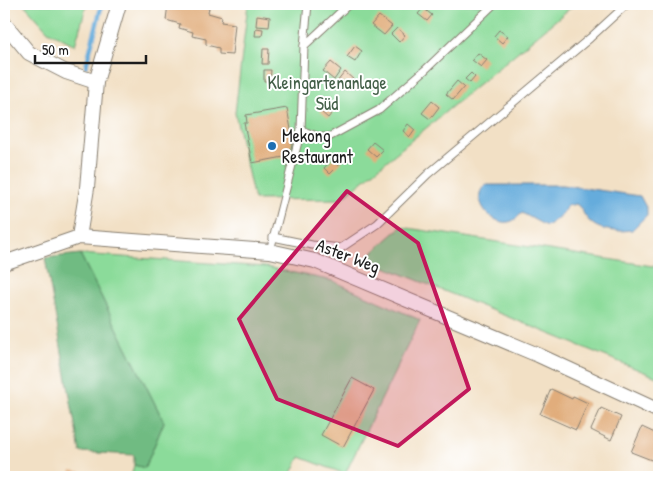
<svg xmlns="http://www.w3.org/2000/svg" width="663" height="481" viewBox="0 0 663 481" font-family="'Patrick Hand',sans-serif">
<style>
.green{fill:#8bdb9a;stroke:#547c5b}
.forest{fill:#70bb82;stroke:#466c4f}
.water{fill:#65acdc;stroke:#40647c}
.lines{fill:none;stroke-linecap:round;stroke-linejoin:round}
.stream{stroke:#65acdc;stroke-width:4.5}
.building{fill:#e1ad7b}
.service-casing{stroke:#877e70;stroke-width:9}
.minor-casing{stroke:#877e70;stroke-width:16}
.service{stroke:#fff;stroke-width:7}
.minor{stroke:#fff;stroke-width:14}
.marked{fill:#c2185b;fill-opacity:0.2;stroke:#c2185b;stroke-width:4;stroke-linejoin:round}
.poi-dot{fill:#1f6fb2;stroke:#fff;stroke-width:2}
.labels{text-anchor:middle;stroke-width:4;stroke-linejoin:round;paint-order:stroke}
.park-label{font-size:18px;fill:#435f48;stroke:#fff}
.poi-label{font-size:18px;fill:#1c1c1c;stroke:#fff;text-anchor:start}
.street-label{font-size:18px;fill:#1c1c1c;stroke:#fff}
</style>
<rect width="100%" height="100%" fill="#fff"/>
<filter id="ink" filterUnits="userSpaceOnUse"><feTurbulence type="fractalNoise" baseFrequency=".02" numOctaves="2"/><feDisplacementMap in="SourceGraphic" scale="10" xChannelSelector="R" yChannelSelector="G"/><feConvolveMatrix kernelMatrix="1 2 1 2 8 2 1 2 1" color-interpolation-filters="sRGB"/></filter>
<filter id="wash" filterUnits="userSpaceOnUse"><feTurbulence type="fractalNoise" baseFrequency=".0096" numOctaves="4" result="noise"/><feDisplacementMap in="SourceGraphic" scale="20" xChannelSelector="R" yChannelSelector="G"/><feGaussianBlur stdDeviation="1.12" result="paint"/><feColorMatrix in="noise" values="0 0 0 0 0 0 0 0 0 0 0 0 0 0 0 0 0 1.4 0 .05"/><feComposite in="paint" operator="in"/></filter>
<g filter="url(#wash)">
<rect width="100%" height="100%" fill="#f2e0c5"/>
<g class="green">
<path d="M24,4h63l-12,41 -27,-14z"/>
<path d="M248,4h327l-234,195 -87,1 -19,-87z"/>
<path d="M401,227l258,40v111l-294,-119z"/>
<path d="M80,254l186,13 67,14 87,39 -75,154 -45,-17 -10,20h-159l3,-12 11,3 19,-46z"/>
</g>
<path class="forest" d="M80,254l84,168 -19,46 -11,-3v-10l-54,-3 -35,-194z"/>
<path class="water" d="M486,185h77l77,11 7,13v6l-15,15c-16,2 -36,2 -46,-13 -4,-5 -4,-9 -10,-13l-9,2c-5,9 -12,15 -21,20l-24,-13c-3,3 -6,6 -10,8 -19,8 -44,-24 -26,-36z"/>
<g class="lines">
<path class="stream" d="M86,66l16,-62"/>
</g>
<g id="blocks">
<g class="building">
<path d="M168,4h27v2l14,2 -1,5 14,4 -1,5 14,2 -3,31 -13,-1v-6l-13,-3v-6l-14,-3 1,-4 -14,-4 1,-4 -14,-4z"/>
<path d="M423,8l9,7 -5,6 -9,-7z"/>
<path d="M257,15l13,2 -1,10 -13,-1z"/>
<path d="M379,16l13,10 -8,9 -13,-10z"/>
<path d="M256,28l7,1 -1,7h-7z"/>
<path d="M397,28l8,7 -6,7 -8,-8z"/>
<path d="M499,30l9,6 -6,7 -8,-7z"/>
<path d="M355,46l7,5 -7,11 -8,-5z"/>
<path d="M263,49h6l-1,15h-6z"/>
<path d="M478,53l9,7 -6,7 -9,-7z"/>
<path d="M331,62l10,8 -7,10 -11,-9z"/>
<path d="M264,70h7l-1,11h-6z"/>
<path d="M345,72l9,8 -4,5 -5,-4 -5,6 -4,-4z"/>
<path d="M471,73l4,4 -5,6 -5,-4z"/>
<path d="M457,81l7,6 -11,13 -7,-6z"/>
<path d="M432,101l7,6 -9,12 -8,-6z"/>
<path d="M328,102l8,6 -8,10 -8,-7z"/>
<path d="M287,108l6,32 -4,16 -37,7 -8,-40h3l-1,-8z"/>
<path d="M408,124l7,6 -5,7 -7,-6z"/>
<path d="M373,142l10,8 -7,7 -9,-8z"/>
<path d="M335,156l7,6 -12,12 -6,-6z"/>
<path d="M352,378l22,12 -31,57 -22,-12z"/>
<path d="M551,389l21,10 1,-3 15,7 -12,27 -36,-16z"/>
<path d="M601,408l20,9 -10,23 -20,-10z"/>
<path d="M642,427l17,8v13l-5,13 -23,-9z"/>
<path d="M71,470l33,6v1h-35z"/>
</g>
</g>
</g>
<g filter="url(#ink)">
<use href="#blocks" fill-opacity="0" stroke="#877e70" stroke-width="1"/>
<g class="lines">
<defs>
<g id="service">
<path d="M304,46l45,-42"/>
<path d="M301,130l18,7h10l50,-27 46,-40 69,-66"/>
<path d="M273,237l39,8 29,3 36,-24 51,-50 162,-136 37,-34"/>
<path d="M270,251l31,-121 3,-84 4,-42"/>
</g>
<g id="minor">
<path d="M4,23l25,30 37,19 30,10"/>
<path d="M79,237l8,-49 9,-106 23,-78"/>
<path d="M4,263l75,-26 191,14 45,10 223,94 121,56"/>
</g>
</defs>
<use href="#service" class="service-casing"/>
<use href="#minor" class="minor-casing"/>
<use href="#service" class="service"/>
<use href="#minor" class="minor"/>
</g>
</g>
<path class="marked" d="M347,191l71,52 51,146 -71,57 -121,-47 -38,-80z"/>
<circle class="poi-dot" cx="272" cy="146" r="5"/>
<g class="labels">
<g class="park-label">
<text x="327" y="89">Kleingartenanlage<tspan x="327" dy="21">Süd</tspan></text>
</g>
<g class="poi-label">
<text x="282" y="142">Mekong<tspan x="282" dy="21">Restaurant</tspan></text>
</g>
<g class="street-label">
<text transform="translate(348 256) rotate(21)" y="6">Aster Weg</text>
</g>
</g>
<rect width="663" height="481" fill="none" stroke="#fff" stroke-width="20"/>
<path d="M35 55v8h111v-8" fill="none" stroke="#1c1c1c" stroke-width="2.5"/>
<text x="42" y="55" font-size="15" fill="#1c1c1c" stroke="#ffffff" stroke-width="4" paint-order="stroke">50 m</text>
</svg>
